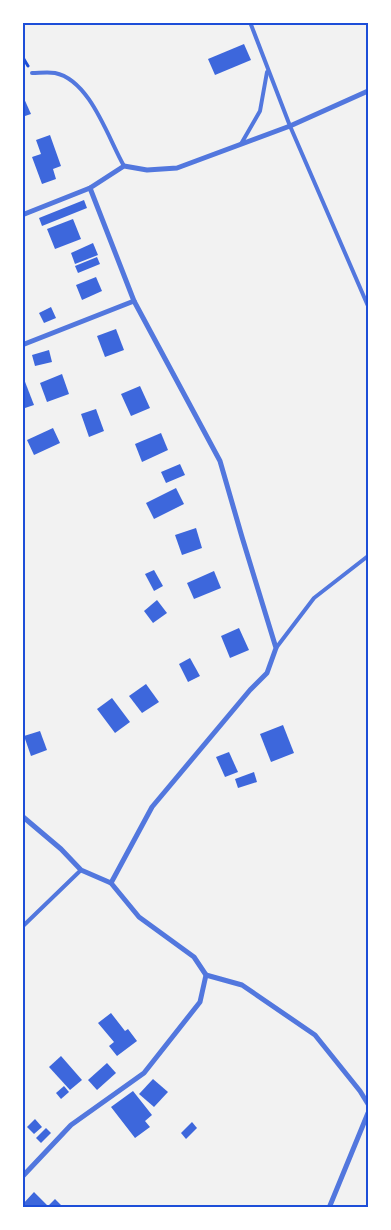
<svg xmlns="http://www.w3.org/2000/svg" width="391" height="1230" viewBox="0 0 391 1230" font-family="'Fira Sans',sans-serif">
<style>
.building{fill:#3d67dc}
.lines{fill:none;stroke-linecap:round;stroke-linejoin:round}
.path{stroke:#1d4ed8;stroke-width:3}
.service{stroke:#5277de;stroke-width:4}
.minor{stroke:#5277de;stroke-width:5}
.neatline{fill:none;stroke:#1d4ed8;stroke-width:2}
</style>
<rect width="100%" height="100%" fill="#f2f2f2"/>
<g class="building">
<path d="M244,44l7,16 -36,15 -7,-16z"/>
<path d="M22,94l9,20 -9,3z"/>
<path d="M50,135l11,31 -8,3 3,10 -14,5 -10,-27 9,-3 -5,-14z"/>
<path d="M84,200l3,8 -45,18 -3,-8z"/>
<path d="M73,219l8,20 -26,10 -8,-20z"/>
<path d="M93,243l5,12 -23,9 -4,-11z"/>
<path d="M97,257l3,7 -22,9 -3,-7z"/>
<path d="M96,277l6,14 -20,9 -6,-15z"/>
<path d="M51,307l5,11 -12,5 -5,-10z"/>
<path d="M116,329l8,21 -19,7 -8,-21z"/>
<path d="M49,350l3,12 -17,4 -3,-11z"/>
<path d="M22,374l12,31 -12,4z"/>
<path d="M62,374l7,20 -22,8 -7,-19z"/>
<path d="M140,386l10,22 -19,8 -10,-22z"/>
<path d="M96,409l8,22 -15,6 -8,-23z"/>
<path d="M53,428l7,15 -26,12 -7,-15z"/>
<path d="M161,433l7,17 -26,12 -7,-18z"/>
<path d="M180,464l5,11 -19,8 -5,-11z"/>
<path d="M176,488l8,16 -30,15 -8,-16z"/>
<path d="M196,528l6,20 -20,7 -7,-20z"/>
<path d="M154,570l9,16 -9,5 -9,-17z"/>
<path d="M214,571l7,17 -27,11 -7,-16z"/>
<path d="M157,600l10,13 -14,10 -9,-12z"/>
<path d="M239,628l10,22 -19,8 -9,-22z"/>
<path d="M190,658l10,18 -12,6 -9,-18z"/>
<path d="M146,684l13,18 -17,11 -13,-17z"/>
<path d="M112,698l18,24 -15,11 -18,-24z"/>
<path d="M283,725l11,28 -23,9 -11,-28z"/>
<path d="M40,731l7,19 -16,6 -7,-20z"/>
<path d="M229,752l9,20 -13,5 -9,-20z"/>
<path d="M254,772l3,10 -19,6 -3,-9z"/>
<path d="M111,1013l14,18 3,-2 9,12 -20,15 -8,-10 5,-4 -16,-19z"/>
<path d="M61,1056l21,24 -12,10 -21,-23z"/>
<path d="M107,1063l9,10 -19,17 -9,-10z"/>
<path d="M153,1079l15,13 -14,15 -15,-13z"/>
<path d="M64,1086l5,6 -8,7 -5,-6z"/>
<path d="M133,1091l19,24 -7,6 5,6 -15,11 -24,-31z"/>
<path d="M35,1119l7,8 -8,7 -7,-7z"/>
<path d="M192,1122l5,6 -11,11 -5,-6z"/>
<path d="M46,1128l5,5 -10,10 -5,-5z"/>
<path d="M34,1192l14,14 7,-7 9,9h-42v-3z"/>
</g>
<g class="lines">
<path class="path" d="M22,56l6,10"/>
<g class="service">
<path d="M250,22l40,104 78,180"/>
<path d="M32,73c7,0 16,-1 23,0 35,7 53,65 69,93"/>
<path d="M241,144l19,-33 7,-39"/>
<path d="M276,648l38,-50 54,-42"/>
<path d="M22,927l59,-57"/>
</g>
<g class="minor">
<path d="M90,188l44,113 86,160 22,76 34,111 -9,25 -17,17 -98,117 -41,76"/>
<path d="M22,215l68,-27 34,-22 23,4 30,-2 113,-42 78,-35"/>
<path d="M22,345l112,-44"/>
<path d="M22,816l39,33 20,21 30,13 28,34 55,40 12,18 -6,27 -56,71 -73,52 -49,52"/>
<path d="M206,975l36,10 73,50 45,56 8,13"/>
<path d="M329,1208l39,-95"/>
</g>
</g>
<rect width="391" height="1230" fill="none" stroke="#ffffff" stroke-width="48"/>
<rect x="24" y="24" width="343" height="1182" class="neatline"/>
</svg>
